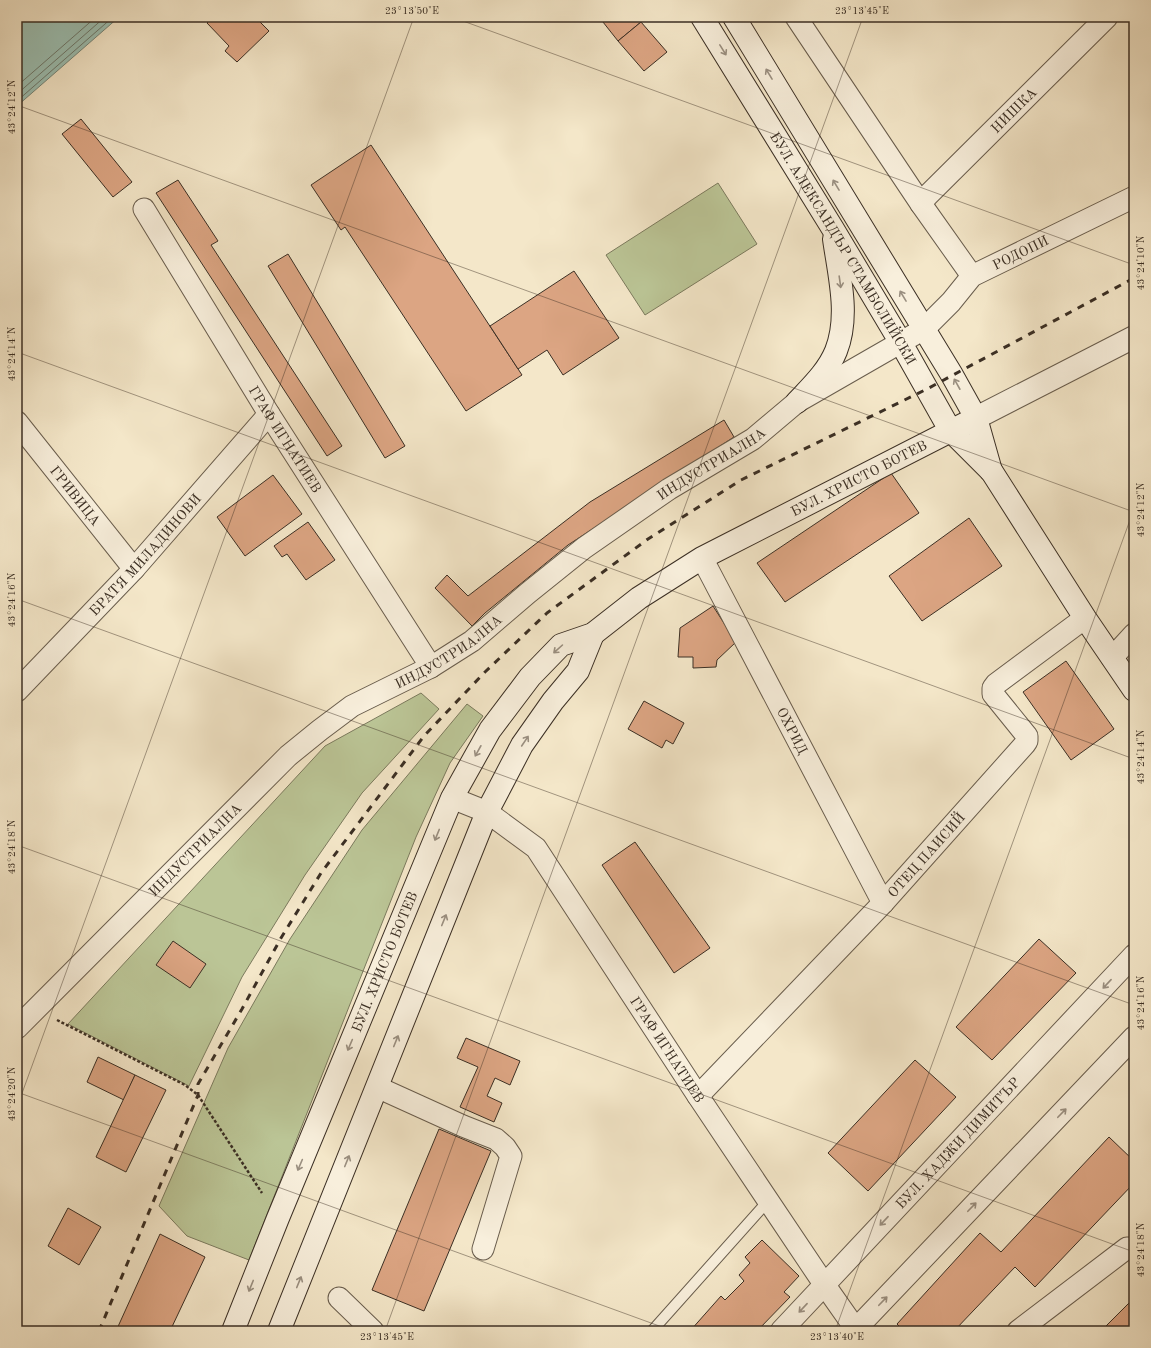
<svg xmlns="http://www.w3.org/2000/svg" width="1151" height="1348" viewBox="0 0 1151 1348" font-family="'Old Standard TT',serif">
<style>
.green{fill:#bbc596;stroke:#7b7a5d}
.water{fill:#9cc0b3;stroke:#75867a}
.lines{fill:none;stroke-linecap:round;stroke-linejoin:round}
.shore{stroke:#6c786c;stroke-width:1}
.building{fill:#dca583;stroke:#3b2f24}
.service-casing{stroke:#695d4d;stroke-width:12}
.minor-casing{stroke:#695d4d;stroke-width:23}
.tertiary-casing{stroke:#695d4d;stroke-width:24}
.secondary-casing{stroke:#3b2f24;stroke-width:24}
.path{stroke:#3b2f24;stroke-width:2.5;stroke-dasharray:3 2;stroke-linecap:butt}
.service{stroke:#f8efdc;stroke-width:10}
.minor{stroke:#f8efdc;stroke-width:21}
.tertiary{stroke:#f8efdc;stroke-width:22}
.secondary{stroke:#f8efdc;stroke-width:22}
.rail{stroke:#3b2f24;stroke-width:3;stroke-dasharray:7 7;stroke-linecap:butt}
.oneway{stroke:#9a8f80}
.ticks{fill:none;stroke:#3b2f24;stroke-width:1;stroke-opacity:0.45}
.labels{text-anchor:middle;stroke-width:3;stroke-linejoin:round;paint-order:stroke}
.street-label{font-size:14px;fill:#3b2f24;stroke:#f8efdc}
.neatline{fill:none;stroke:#3b2f24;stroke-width:1.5}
.ticks-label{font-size:10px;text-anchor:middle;fill:#3b2f24}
</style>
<rect width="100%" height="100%" fill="#f4e7c9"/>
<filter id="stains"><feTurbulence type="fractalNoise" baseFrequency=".005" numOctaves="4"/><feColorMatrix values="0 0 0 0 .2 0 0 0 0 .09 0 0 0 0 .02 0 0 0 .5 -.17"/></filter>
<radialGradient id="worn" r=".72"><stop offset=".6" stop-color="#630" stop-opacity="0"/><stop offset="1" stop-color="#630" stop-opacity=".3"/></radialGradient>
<g class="green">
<path d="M718,183l39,61 -112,71 -39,-60z"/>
<path d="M421,693l18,16 -77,84 -57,82 -63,102 -53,109 -121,-62 257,-278z"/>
<path d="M467,704l16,12 -33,47 -34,74 -167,423 -62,-24 -28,-30 69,-158 62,-109 72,-109z"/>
</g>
<path class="water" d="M17,17h102l-102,89z"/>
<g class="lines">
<g class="shore">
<path d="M17,86l79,-69"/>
<path d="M17,94l88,-77"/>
<path d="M17,101l96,-84"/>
</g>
</g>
<g class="building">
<path d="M213,17h42l14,14 -32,31 -12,-11 4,-5 -22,-23z"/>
<path d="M599,17h38l4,5 -23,19z"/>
<path d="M641,22l26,30 -23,19 -26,-30z"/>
<path d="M81,119l51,63 -19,15 -51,-63z"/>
<path d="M371,145l151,230 -56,36 -121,-184 -4,3 -30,-45z"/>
<path d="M178,180l40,61 -7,4 131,201 -15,10 -171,-263z"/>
<path d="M288,254l117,192 -20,12 -117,-192z"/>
<path d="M574,271l45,67 -56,37 -16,-25 -29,19 -28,-43z"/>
<path d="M724,420l10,17 -166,108 -83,68 -13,13 -37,-38 12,-13 21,21 122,-94z"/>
<path d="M891,473l28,40 -134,89 -28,-39z"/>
<path d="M273,475l29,39 -57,42 -28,-39z"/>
<path d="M969,518l33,48 -80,55 -33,-45z"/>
<path d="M308,522l27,38 -29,20 -19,-26 -5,3 -8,-11z"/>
<path d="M713,606l23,36 -19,18 -1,7 -23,1v-11h-15l2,-29z"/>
<path d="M1066,661l48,68 -43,31 -48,-68z"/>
<path d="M644,701l40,22 -11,21 -7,-4 -4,8 -34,-19z"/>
<path d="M635,842l75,106 -36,25 -72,-108z"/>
<path d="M1039,939l37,34 -84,87 -36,-33z"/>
<path d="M173,941l33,23 -16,24 -34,-23z"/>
<path d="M466,1038l54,23 -10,24 -15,-7 -8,18 15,7 -8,19 -34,-15 18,-40 -21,-9z"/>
<path d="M98,1057l37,18 -11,25 -37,-18z"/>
<path d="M915,1060l41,37 -88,94 -40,-38z"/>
<path d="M135,1075l31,15 -40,82 -30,-15z"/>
<path d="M439,1129l52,22 -67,160 -52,-21z"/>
<path d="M1109,1137l25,24v22l-99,104 -20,-20 -61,64h-50l-7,-7 83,-91 21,19z"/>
<path d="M68,1208l33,19 -22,38 -31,-19z"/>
<path d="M160,1234l45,23 -35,74h-54z"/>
<path d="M762,1240l37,36 -15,16 6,5 -33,34h-67l31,-35 4,4 19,-19 -5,-6 11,-12 -5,-6z"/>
<path d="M1134,1298v33h-33z"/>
</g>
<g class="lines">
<defs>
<path id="service" d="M652,1331l116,-130"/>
<g id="minor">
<path d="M796,17l125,187 51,72"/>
<path id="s1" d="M921,204l6,-8 180,-179"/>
<path id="s2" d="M144,209l125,205 162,253"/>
<path id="s3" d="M17,422l117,147"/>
<path id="s4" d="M702,558l181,345"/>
<path d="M1112,658l22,-24"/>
<path id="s5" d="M17,691l117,-122 135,-155"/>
<path id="s6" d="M452,798l35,14 49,36 162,248 126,188 33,47"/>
<path id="s7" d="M17,1028l271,-272 32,-26 32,-24 79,-39 41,-26 56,-48 56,-45 85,-59 84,-50 44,-37 127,-73 27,-27 21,-26 162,-79"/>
<path d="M377,1087l86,39 33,13 9,8 6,9 -28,93"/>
<path id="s8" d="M698,1096l185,-193 142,-159 2,-3v-5l-34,-42v-6l3,-4 89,-66"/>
<path d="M339,1298l34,33"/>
<path id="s9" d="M781,1331l353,-376"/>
<path d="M854,1331l280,-294"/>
<path d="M1018,1331l109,-83"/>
</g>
<path id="tertiary" d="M976,418l158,-81"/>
<g id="secondary">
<path id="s10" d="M702,17l131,212 68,114 49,87 42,42 93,146 49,72"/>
<path d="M734,17l218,358 24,43 15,53"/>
<path d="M797,402c14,-15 31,-31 39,-51 14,-35 3,-76 -2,-112"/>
<path id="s11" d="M233,1331l45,-113 174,-420 38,-68 40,-53 31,-32 32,-11 46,-36 63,-40 274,-140"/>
<path d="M279,1331l208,-519 35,-67 31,-44 25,-30 15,-37"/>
</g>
</defs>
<use href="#service" class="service-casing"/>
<use href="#minor" class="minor-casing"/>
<use href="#tertiary" class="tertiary-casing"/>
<use href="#secondary" class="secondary-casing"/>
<path class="path" d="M57,1020l128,65 13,10 64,98"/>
<use href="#service" class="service"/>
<use href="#minor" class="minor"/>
<use href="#tertiary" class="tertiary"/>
<use href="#secondary" class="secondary"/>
<path class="rail" d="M99,1331l99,-236v-11l44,-75 39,-71 40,-65 103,-137 61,-64 62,-59 101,-74 93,-59 186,-91 207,-111"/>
</g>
<defs><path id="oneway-shaft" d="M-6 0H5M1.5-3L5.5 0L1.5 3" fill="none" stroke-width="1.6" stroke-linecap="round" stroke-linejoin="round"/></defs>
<g class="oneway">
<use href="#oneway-shaft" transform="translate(723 50) rotate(58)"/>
<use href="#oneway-shaft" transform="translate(769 74) rotate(-121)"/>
<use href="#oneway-shaft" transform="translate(836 185) rotate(-121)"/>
<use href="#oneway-shaft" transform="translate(840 282) rotate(82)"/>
<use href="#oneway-shaft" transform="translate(903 296) rotate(-121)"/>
<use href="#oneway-shaft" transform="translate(957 384) rotate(-119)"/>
<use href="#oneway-shaft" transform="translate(558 649) rotate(138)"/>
<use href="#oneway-shaft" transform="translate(525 741) rotate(-56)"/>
<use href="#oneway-shaft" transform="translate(478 751) rotate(119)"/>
<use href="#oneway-shaft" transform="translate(437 835) rotate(112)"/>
<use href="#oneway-shaft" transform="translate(444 920) rotate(-68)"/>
<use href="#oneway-shaft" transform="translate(1107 984) rotate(133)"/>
<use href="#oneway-shaft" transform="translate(396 1041) rotate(-68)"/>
<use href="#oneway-shaft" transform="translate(350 1045) rotate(113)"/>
<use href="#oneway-shaft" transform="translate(1062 1113) rotate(-46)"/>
<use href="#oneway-shaft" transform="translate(347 1161) rotate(-68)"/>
<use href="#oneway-shaft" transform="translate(300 1165) rotate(113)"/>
<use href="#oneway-shaft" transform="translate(972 1207) rotate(-46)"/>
<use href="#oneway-shaft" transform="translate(884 1221) rotate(133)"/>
<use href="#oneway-shaft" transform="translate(299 1282) rotate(-68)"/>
<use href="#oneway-shaft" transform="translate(251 1286) rotate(112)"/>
<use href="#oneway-shaft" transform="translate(883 1301) rotate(-46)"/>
<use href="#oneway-shaft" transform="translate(803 1308) rotate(133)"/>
</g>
<path class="ticks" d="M452,17l682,248M1130,17l4,1M17,105l1117,407M17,352l1117,407M17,599l1117,406M17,845l1117,407M17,1092l656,239M17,1107l397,-1090M385,1331l478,-1314M835,1331l299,-822"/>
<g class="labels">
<g class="street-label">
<text dy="5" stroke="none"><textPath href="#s1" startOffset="132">НИШКА</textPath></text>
<text dy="5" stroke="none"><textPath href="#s10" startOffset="271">БУЛ. АЛЕКСАНДЪР СТАМБОЛИЙСКИ</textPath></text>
<text dy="5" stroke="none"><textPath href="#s7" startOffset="1278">РОДОПИ</textPath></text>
<text dy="5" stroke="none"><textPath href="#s2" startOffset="270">ГРАФ ИГНАТИЕВ</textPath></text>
<text dy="5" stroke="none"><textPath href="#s7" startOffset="900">ИНДУСТРИАЛНА</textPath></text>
<text dy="5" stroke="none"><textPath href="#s11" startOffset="1108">БУЛ. ХРИСТО БОТЕВ</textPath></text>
<text dy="5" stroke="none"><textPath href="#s3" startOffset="94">ГРИВИЦА</textPath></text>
<text dy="5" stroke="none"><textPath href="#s5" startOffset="187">БРАТЯ МИЛАДИНОВИ</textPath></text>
<text dy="5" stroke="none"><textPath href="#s7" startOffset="576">ИНДУСТРИАЛНА</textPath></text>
<text dy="5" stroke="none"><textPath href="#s4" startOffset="195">ОХРИД</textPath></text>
<text dy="5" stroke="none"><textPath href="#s7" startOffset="252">ИНДУСТРИАЛНА</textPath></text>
<text dy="5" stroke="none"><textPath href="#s8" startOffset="332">ОТЕЦ ПАИСИЙ</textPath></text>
<text dy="5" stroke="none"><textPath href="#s11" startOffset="399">БУЛ. ХРИСТО БОТЕВ</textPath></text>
<text dy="5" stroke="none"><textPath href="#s6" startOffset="339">ГРАФ ИГНАТИЕВ</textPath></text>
<text dy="5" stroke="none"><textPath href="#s9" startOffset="258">БУЛ. ХАДЖИ ДИМИТЪР</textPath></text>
</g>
</g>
<rect width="1151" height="1348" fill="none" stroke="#f4e7c9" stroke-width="44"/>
<rect x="22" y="22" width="1107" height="1304" class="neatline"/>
<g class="ticks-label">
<text x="412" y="14">23°13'50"E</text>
<text x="862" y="14">23°13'45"E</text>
<text transform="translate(11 107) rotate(-90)" y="4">43°24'12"N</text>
<text transform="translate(1140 263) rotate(-90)" y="4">43°24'10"N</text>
<text transform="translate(11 354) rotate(-90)" y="4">43°24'14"N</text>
<text transform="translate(1140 510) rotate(-90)" y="4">43°24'12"N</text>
<text transform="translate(11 600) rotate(-90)" y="4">43°24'16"N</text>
<text transform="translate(1140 757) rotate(-90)" y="4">43°24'14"N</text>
<text transform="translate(11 847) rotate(-90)" y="4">43°24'18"N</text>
<text transform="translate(1140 1003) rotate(-90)" y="4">43°24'16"N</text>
<text transform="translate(11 1094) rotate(-90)" y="4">43°24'20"N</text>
<text transform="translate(1140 1250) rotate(-90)" y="4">43°24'18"N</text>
<text x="387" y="1340">23°13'45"E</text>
<text x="837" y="1340">23°13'40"E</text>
</g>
<rect width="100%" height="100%" filter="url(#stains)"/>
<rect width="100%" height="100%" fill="url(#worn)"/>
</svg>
